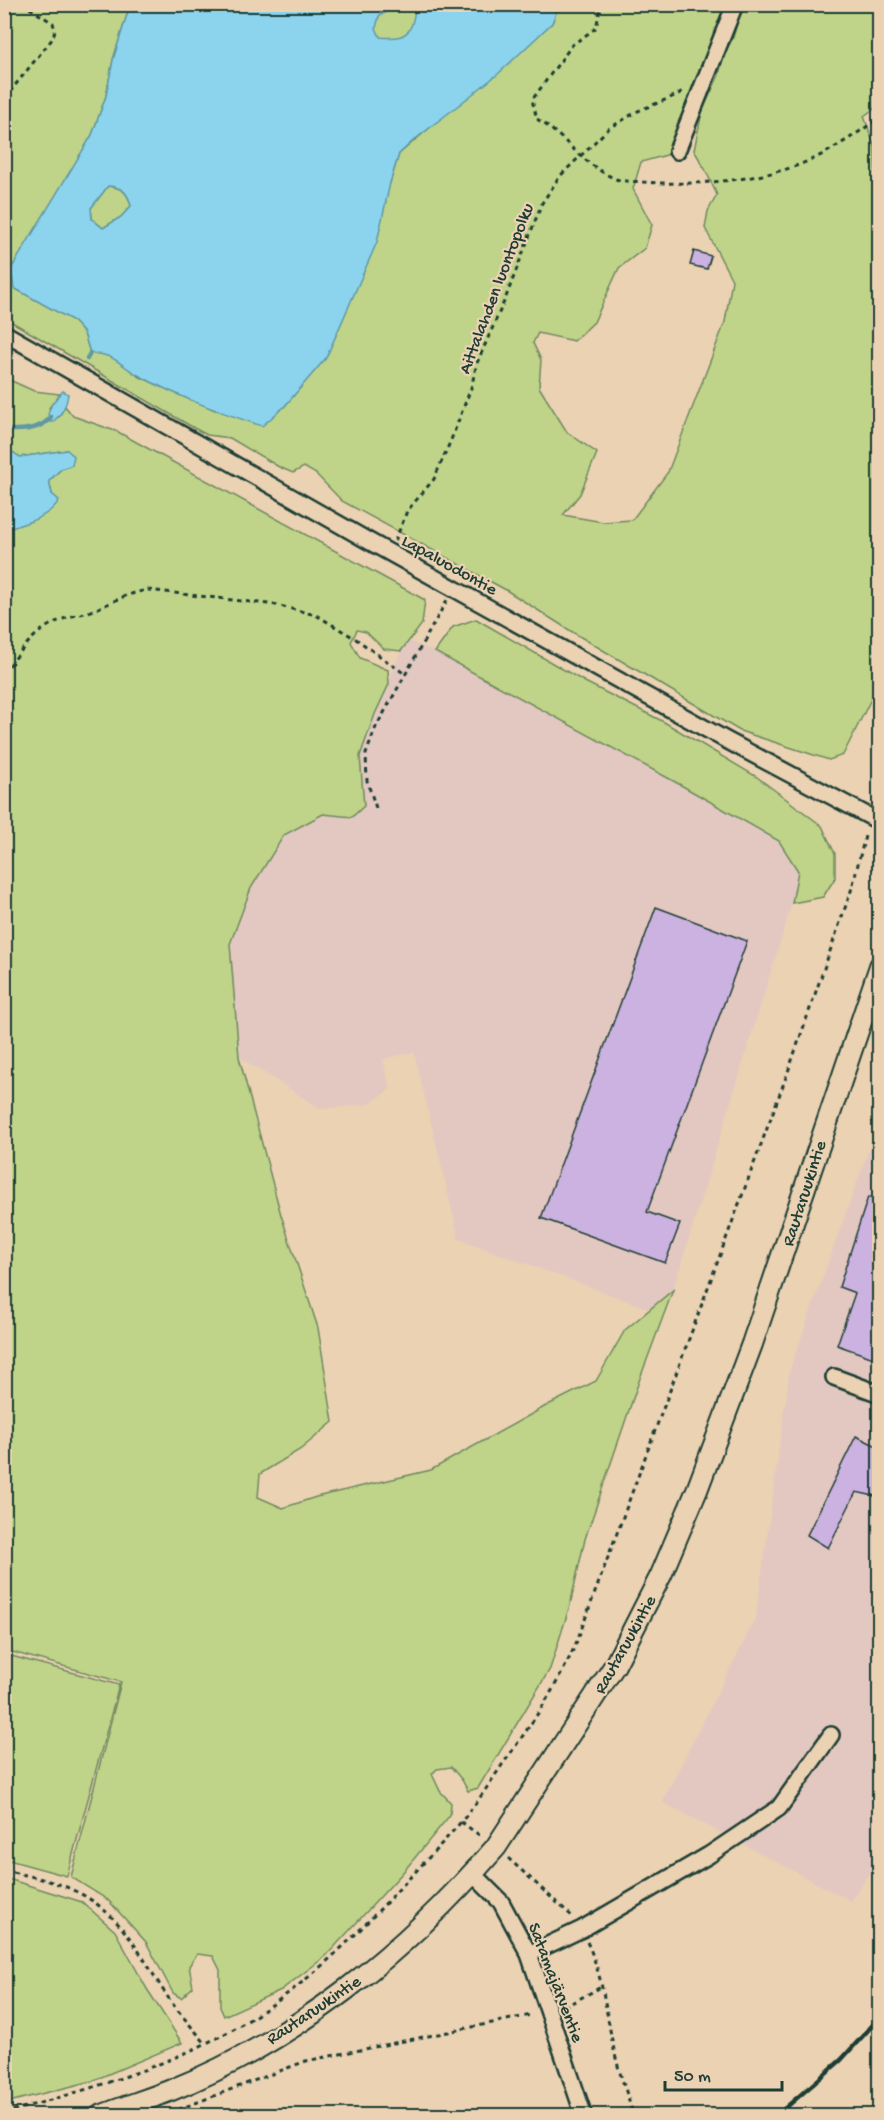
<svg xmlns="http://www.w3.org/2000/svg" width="884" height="2120" viewBox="0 0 884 2120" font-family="'Gochi Hand',sans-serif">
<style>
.built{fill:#e2c8c1}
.green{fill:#bfd489;stroke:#6f885e;stroke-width:1.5}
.water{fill:#8cd4ee;stroke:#6098a4;stroke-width:1.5;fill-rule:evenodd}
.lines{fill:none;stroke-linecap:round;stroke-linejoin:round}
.stream{stroke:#6098a4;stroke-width:4.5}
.building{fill:#ccb2e1;stroke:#1f3d34;stroke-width:1.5}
.minor-casing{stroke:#1f3d34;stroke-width:20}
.major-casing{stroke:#1f3d34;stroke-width:24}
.path{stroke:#1f3d34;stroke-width:3;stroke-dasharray:4.5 4.5;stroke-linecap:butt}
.minor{stroke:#ebd2b3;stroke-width:15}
.major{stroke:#ebd2b3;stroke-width:20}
.rail{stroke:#1f3d34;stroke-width:4.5}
.labels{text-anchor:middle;stroke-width:4.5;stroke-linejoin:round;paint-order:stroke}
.street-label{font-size:18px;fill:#1f3d34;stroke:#ebd2b3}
</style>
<rect width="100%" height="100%" fill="#ebd2b3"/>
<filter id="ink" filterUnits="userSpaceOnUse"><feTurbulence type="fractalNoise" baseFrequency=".0167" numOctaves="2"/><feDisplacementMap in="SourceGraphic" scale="12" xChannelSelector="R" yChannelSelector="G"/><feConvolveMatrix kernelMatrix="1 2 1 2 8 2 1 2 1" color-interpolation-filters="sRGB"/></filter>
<g filter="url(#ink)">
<g class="built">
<path d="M409,641l26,11 244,132 100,57 19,30 -6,32 -119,387 -23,19 -191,-70 -45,-187 -31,7 7,30 -20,15 -49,5 -82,-52 -9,-113 21,-56 33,-53 39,-21 29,3 12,-11 -4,-50 15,-42 26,-63z"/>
<path d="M879,1121v737l-28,43 -189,-99 94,-184 34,-249z"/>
</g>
<g class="green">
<path d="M411,4l4,3 7,13 -41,40 -16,-43 21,-12z"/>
<path d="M4,5h126l-17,55 -7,36 -14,39 -37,64 -41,89 58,32 12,13 6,20 14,1 12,5 22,17 77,34 69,-3 19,-23 87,-201 9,-29 153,-131 7,-18h172l-61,149 -29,8 -8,27 19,36 -7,23 -26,20 -25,54 -20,19 -36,-8 -5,10 8,17 -2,27 28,45 30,21 -17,41 -17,21 40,7 29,-2 36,-48 57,-150 7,-42 -27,-52 3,-17 9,-16 -12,-26 -11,-19 8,-38 17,-37 5,-21 9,-16 9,-33h137v100l-15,11 11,32 1,41 4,11v481l-37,74 -14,5 -89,-29 -166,-98 -68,-43 -164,-89 -26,-27 -12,-7 -11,6 -14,-6 -49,-29 -23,-3 -13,-7 -189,-110z"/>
<path d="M108,186c14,2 20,6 23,20l-10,11 -18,11 -11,-9 -1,-11z"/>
<path d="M5,378l29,13 26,3 -11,14 10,9 6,-11 8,10 45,16 307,168 -3,24 -21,27 -17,-2 -18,-17 -9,-2 -6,12 9,16 28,12 1,14 -14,30 -15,42 4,50 -12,11 -29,-3 -39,21 -33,53 -21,56 9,113 42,158 37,113 15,94 -32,27 -41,25 -2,23 25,11 33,-11 115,-27 115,-64 50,-25 29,-51 48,-40 -34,91 -54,158 -15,66 -20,64 -72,119 -10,3 -6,-11 -11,-13 -14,2 -5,5 8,17 11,12 -1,12 -46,56 -78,85 -45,34 -57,26 -4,-9v-37l-7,-14 -16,-2 -8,12 4,21 -12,11 -8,-5 -27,-51 -38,-42 -37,-23 50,-195 -116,-32 -1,-1120 27,-9 21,-27 -3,-13 12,-12 11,-4 -5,-15 -47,7 -15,-10z"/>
<path d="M476,619l109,63 79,40 93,55 65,49 13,28v24l-12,19 -31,6 6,-32 -19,-30 -100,-57 -244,-132 18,-25z"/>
<path d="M4,1654l115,31 -52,191 -62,-17z"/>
<path d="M5,1878l77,24 33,29 32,58 35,54 -90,38 -87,22z"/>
</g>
<g class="water">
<path d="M130,5h270l-21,11 -3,12 4,9c26,3 33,-4 35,-30l-4,-2h148l-7,18 -54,51 -85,67 -14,13 -9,29 -13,59 -51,116 -42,49 -22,19c-42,-14 -84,-29 -122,-50 -21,-11 -24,-22 -50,-23l-6,-20 -12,-13 -58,-32 -3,-19 81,-134 14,-39 7,-36zM108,186c14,1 20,6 23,20l-10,11 -18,11 -11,-9 -1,-11z"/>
<path d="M63,391l5,3c-1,11 -7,21 -15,28h-4c-4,-12 6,-23 14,-31z"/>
<path d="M5,447l15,10 47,-7 7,6 -2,9 -11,4 -12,12 3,13 7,6c-9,18 -37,24 -54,30z"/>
</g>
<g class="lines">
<g class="stream">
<path d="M87,359l3,-6"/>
<path d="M4,430c17,0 36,1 47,-13"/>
</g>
</g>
<g class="building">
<path d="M694,251l17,5 -4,13 -17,-4z"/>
<path d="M656,907l91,34 -100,271 33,12 -15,39 -124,-45z"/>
<path d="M868,1197l11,1v162l-42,-15 18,-52 -16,-6z"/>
<path d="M856,1436l23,11v50l-23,-5 -28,56 -21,-13z"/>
</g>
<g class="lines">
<defs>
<g id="minor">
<path d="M677,151l58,-147"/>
<path d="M4,333l361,206 361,201 154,82"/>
<path d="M834,1377l46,17"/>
<path d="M473,1874l28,28 28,52 55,162"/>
<path d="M529,1954l53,-25 127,-74 70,-47 52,-73"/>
</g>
<path id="major" d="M100,2116c23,-9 46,-16 69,-25 127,-50 238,-141 327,-244l119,-182 46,-90 36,-85 55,-146 128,-378"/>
</defs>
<use href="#minor" class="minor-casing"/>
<use href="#major" class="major-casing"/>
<g class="path">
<path d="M606,4l-6,6 -4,18 -24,17 -40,55 5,19c28,17 47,47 79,60 8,3 18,2 27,3 51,4 123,-1 170,-23 24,-11 45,-27 67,-41"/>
<path d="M4,99l49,-61 2,-8 -2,-7 -30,-19"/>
<path d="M395,541l12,-30 27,-32 17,-39 20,-52 6,-25 29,-66 36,-94 18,-27 48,-47 30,-18 39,-16 8,-6"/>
<path d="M4,673c16,-21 31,-44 57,-53 11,-5 24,-6 35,-11 19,-8 32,-16 52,-19l128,15 40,10 40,24 49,35"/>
<path d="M376,808l-9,-27 -1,-27 10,-27 71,-127"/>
<path d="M461,1822l21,15"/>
<path d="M508,1858l66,60"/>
<path d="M4,1870c24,6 49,10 71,21 45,21 65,63 90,102 12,18 27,34 41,51"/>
<path d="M587,1942c17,36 19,74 28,112 4,18 11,36 16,54l4,8"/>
<path d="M564,2007l39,-21"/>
<path d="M4,2113c80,-22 161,-45 233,-86 63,-36 113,-85 161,-137 21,-22 42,-44 62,-67 16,-18 29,-39 42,-58 29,-40 56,-79 75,-124l212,-572 63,-181 14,-56"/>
<path d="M161,2116l145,-55 225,-46"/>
</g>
<use href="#minor" class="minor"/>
<use href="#major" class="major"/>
<path class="rail" d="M776,2116l65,-56 39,-43"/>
</g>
</g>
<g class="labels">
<g class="street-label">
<text transform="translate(495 288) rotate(-69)" y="6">Aittalahden luontopolku</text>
<text transform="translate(450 564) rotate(29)" y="6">Lapaluodontie</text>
<text transform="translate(803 1193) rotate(-72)" y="6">Rautaruukintie</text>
<text transform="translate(624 1644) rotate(-61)" y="6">Rautaruukintie</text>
<text transform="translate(557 1982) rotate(69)" y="6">Satamajärventie</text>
<text transform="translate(313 2009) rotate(-34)" y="6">Rautaruukintie</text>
</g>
</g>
<rect width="884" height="2120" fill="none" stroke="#ebd2b3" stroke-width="24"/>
<rect x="12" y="12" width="860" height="2096" fill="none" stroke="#1f3d34" stroke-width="2" filter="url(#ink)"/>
<path d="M665 2081v9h117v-9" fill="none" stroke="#1f3d34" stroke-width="3"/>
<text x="674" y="2081" font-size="18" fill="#1f3d34" stroke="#ebd2b3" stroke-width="4.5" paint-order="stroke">50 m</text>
</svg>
